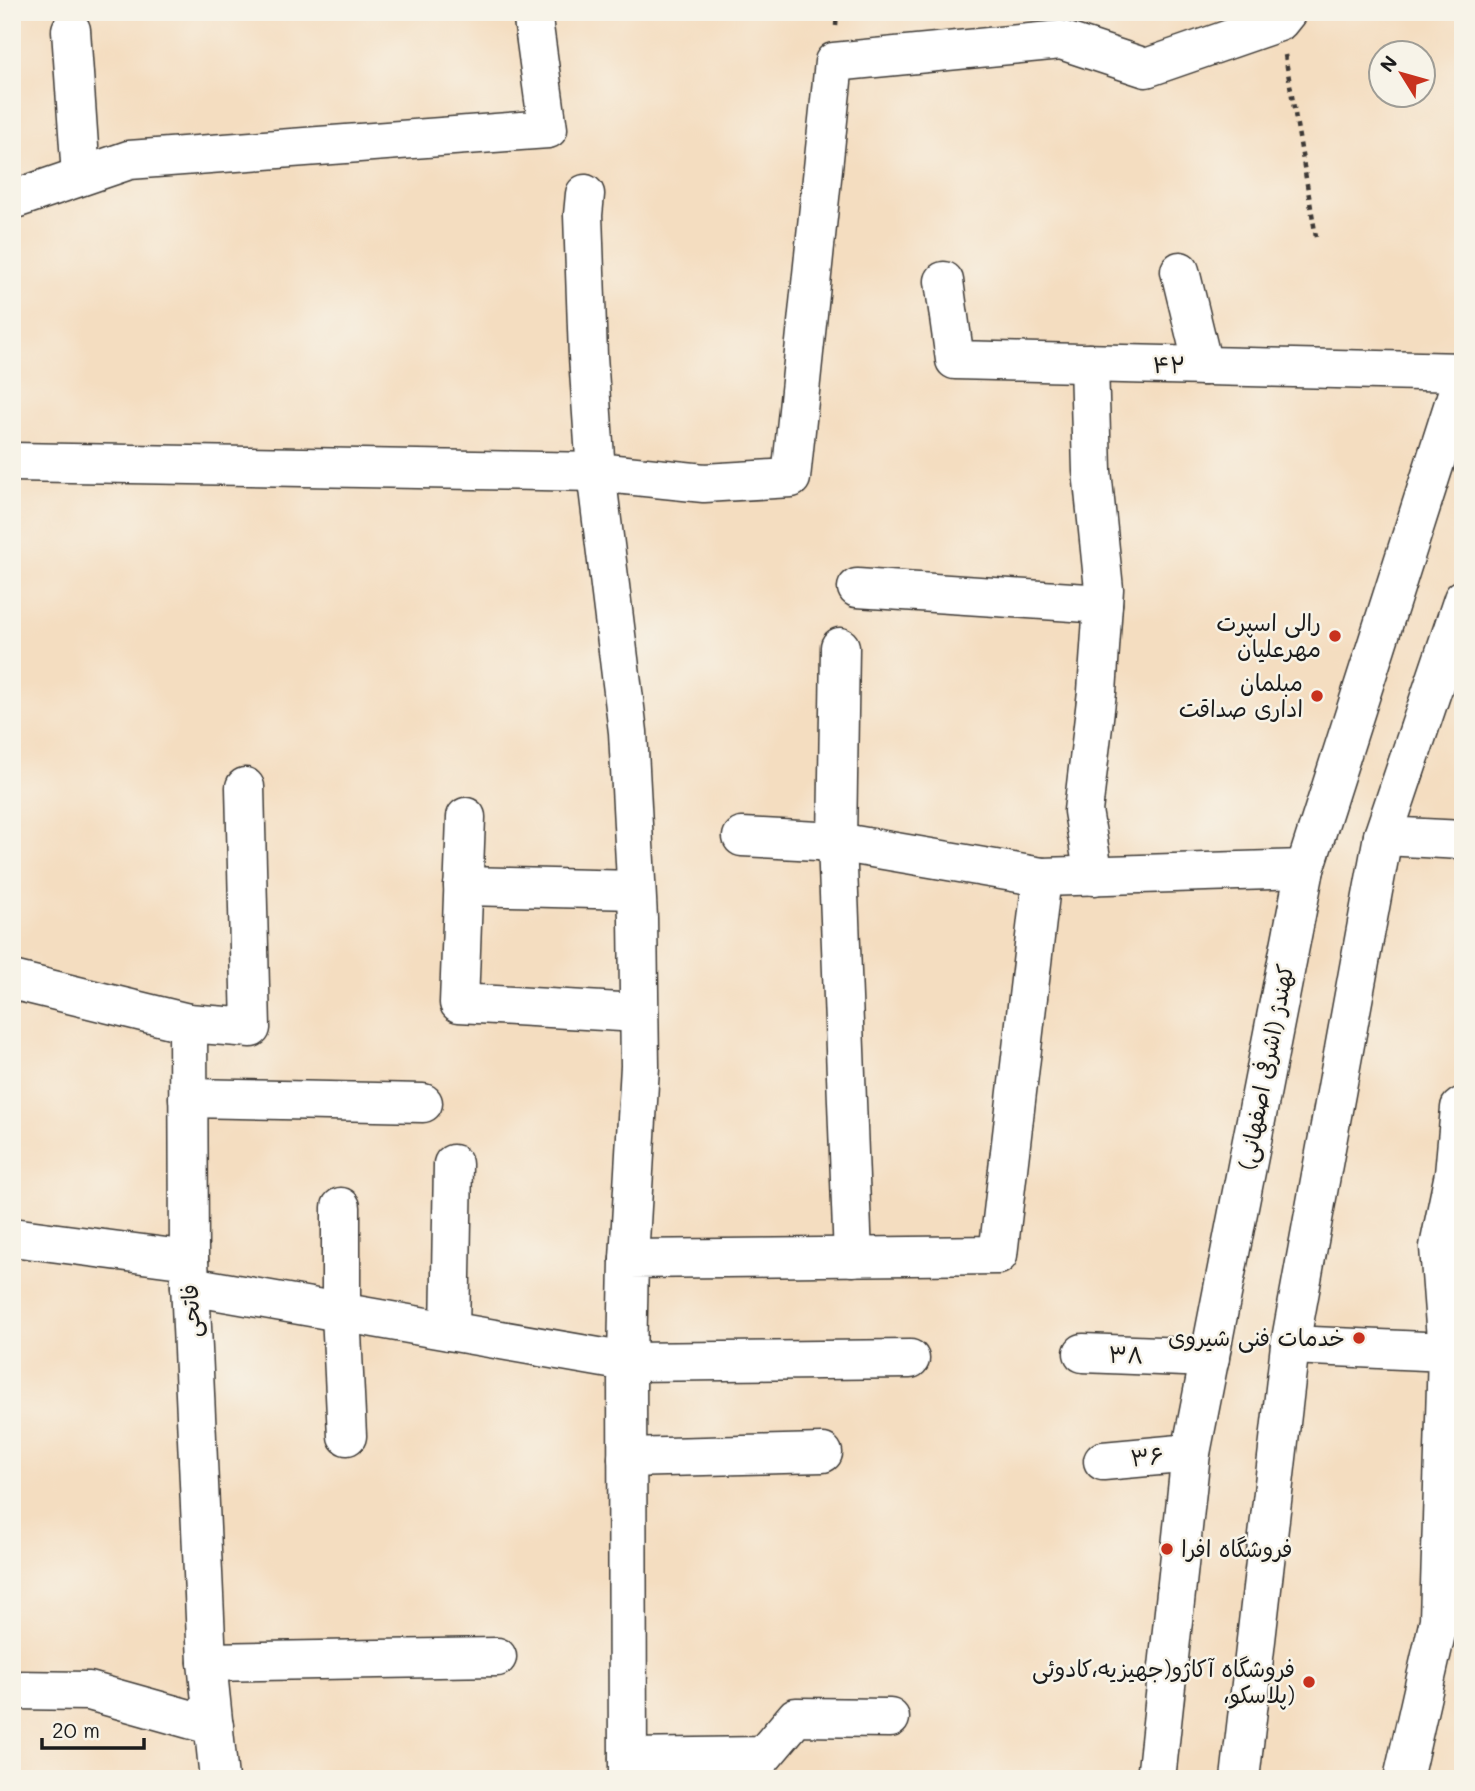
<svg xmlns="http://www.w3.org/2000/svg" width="1475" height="1791" viewBox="0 0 1475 1791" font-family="Mali,'Playpen Sans Arabic',sans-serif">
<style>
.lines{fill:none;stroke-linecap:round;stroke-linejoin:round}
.minor-casing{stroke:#3c3935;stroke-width:41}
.major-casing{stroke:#3c3935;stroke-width:41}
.path{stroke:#3c3935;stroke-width:4.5;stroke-dasharray:5 5;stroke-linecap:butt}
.minor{stroke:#fff;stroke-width:38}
.major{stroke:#fff;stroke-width:38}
.poi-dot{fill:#c8321e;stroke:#f7f3e8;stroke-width:2.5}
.labels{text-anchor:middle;stroke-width:5;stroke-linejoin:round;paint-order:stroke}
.street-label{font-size:23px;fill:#1c1c1c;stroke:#f7f3e8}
.poi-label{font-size:23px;fill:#1c1c1c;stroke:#f7f3e8;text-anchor:end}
</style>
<rect width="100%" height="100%" fill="#f7f3e8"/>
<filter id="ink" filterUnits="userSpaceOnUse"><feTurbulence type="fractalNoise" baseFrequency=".0143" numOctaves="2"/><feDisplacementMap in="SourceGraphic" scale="14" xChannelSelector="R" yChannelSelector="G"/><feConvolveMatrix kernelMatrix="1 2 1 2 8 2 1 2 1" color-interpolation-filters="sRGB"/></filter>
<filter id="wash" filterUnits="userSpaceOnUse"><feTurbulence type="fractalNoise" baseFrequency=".00686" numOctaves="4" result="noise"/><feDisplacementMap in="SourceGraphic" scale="28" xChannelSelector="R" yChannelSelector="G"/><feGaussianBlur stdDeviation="1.57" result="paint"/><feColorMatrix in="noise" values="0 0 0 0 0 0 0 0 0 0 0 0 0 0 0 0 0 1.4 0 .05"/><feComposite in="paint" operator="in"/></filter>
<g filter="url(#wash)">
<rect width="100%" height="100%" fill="#f4ddc0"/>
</g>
<g filter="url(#ink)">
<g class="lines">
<defs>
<g id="minor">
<path d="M71,30l10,146"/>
<path d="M585,194l-2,21 5,141 8,116 32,260 10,186 2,148 -11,193"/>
<path d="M12,200l117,-40 419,-31 -16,-117"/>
<path d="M1180,271l23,95"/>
<path d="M944,281l11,79 508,12"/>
<path d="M1089,363l3,108 12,118 -7,103 -14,119 11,65"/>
<path d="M12,462l584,10 108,11 87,-5 43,-416 227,-22 85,28 133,-46 8,-10"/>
<path d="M857,588l246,16"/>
<path d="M840,647l-3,195 16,415"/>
<path d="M466,817l-7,186 180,10"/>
<path d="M1383,836l80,4"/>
<path d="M742,837l95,5 205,35"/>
<path d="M463,886l173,4"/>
<path d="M12,980l176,43 1,237 18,402 12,117"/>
<path d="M188,1023l63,5 -6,-241"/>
<path d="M188,1098l235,5"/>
<path d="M1463,1106l-3,2 -6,66 -15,73 8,105 16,3"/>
<path d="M341,1207v106l6,123"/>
<path d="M12,1237l177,23"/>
<path d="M190,1286l437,76 1,417"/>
<path d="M450,1331l3,-167"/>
<path d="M1290,1345l157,7 -8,268 -36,159"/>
<path d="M1083,1353l127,5"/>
<path d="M910,1359l-283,3 2,-103 369,-4 44,-378 263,-8"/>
<path d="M627,1458l196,-5"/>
<path d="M1103,1461l88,-8"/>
<path d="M207,1662l290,-5"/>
<path d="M12,1690l77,1 125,35"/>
<path d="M628,1758l135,-2 33,-39 94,1"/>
</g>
<g id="major">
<path d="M1156,1779l35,-326 114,-584 158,-494"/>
<path d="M1240,1779l50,-434 93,-509 80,-237"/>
</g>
</defs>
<use href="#minor" class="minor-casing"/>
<use href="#major" class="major-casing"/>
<g class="path">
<path d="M836,26l1,-14"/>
<path d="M1285,55l31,182"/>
</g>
<use href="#minor" class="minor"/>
<use href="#major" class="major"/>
</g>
</g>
<g class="poi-dot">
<circle cx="1335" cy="636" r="7"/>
<circle cx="1317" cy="696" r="7"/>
<circle cx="1359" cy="1338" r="7"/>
<circle cx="1167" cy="1549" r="7"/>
<circle cx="1309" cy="1682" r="7"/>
</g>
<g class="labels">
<g class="street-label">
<text transform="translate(1169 365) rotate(1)" y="8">۴۲</text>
<text transform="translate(1266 1067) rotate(-79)" y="8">کهندژ (اشرفی اصفهانی)</text>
<text transform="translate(191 1311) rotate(-93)" y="8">فاتحی</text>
<text transform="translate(1126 1355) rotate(2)" y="8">۳۸</text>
<text transform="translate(1147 1457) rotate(-5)" y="8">۳۶</text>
</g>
<g class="poi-label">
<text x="1321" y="631">رالی اسپرت<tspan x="1321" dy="26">مهرعلیان</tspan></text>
<text x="1303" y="691">مبلمان<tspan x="1303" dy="26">اداری صداقت</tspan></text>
<text x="1345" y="1346">خدمات فنی شیروی</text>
<text x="1181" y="1557" text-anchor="start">فروشگاه افرا</text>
<text x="1295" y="1677">فروشگاه آکاژو(جهیزیه،کادوئی<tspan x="1295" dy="26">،پلاسکو)</tspan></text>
</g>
</g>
<rect width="1475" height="1791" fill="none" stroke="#f7f3e8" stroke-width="42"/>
<g transform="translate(1402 74) rotate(307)"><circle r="33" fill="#f7f3e8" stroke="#9f9d96" stroke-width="2"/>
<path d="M0-5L12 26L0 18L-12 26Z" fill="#c8321e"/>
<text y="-10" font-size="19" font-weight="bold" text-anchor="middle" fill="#1c1c1c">N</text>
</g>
<path d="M42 1738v10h102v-10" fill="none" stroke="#1c1c1c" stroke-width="3.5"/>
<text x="52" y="1738" font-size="21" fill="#1c1c1c" stroke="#f7f3e8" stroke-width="5" paint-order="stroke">20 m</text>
</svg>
